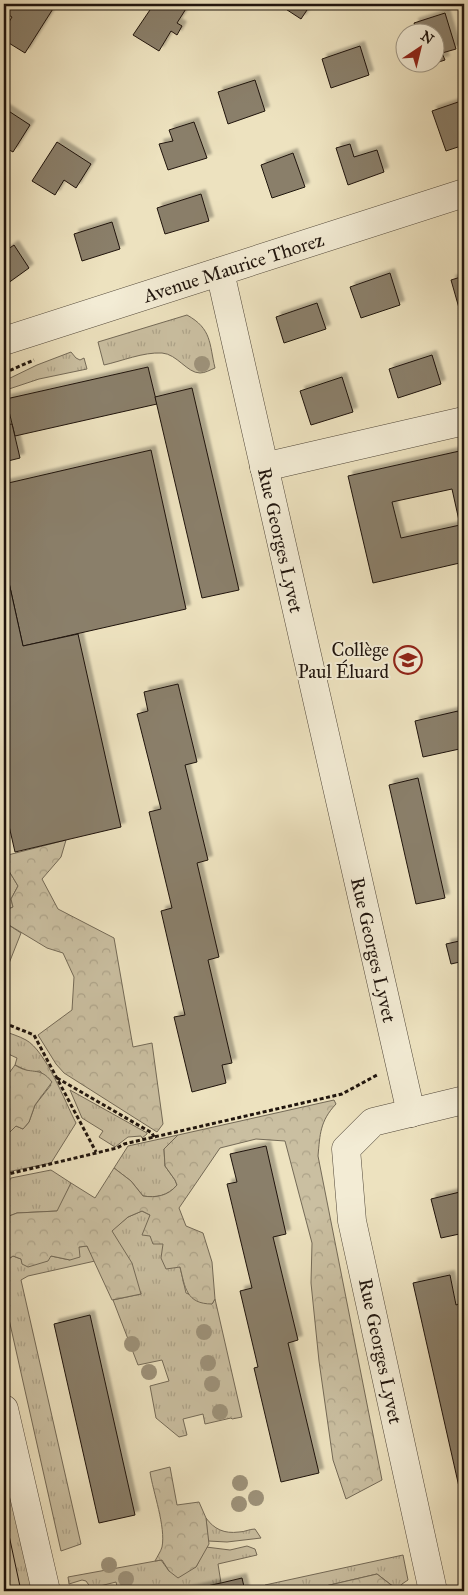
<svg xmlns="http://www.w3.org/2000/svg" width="468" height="1595" viewBox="0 0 468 1595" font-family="'IM FELL Great Primer',serif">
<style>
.grass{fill:url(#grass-tufts);stroke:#746a57}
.forest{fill:url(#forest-crowns);stroke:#746a57}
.building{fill:#8a7f6a;stroke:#1f140d;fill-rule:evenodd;filter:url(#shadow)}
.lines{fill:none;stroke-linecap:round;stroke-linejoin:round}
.minor-casing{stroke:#52483a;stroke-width:29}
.path{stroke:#1f140d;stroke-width:3;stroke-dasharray:4 2.5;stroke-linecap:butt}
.minor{stroke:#f3ecd5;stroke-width:28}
.tram{stroke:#1f140d;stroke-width:1}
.tree{fill:#9d927a}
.labels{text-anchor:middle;stroke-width:4;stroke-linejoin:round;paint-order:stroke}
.street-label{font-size:19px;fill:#1f140d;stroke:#f3ecd5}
.poi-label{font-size:19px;fill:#1f140d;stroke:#f3ecd5;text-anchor:end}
</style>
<defs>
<pattern id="grass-tufts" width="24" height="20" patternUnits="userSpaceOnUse" patternTransform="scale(1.25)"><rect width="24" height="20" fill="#cabfa1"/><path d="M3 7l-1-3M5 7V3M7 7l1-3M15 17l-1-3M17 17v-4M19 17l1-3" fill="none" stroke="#ada389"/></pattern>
<pattern id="forest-crowns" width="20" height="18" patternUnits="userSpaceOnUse" patternTransform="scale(1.25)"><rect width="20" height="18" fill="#cabfa1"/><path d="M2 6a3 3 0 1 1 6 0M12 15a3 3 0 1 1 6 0" fill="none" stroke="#ada389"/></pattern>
<filter id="shadow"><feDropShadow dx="4.5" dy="-4.5" stdDeviation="1" flood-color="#0004"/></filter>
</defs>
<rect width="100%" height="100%" fill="#ede2bf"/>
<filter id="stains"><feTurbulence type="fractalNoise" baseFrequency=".004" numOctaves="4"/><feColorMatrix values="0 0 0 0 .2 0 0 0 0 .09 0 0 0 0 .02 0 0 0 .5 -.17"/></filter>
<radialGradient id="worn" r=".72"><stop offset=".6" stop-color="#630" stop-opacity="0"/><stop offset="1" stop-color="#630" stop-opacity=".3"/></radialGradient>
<g class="grass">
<path d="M187,315c25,14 22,28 28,53 -5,2 -10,5 -15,5 -13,0 -23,-19 -38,-20 -19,-1 -40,8 -58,12l-6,-23z"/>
<path d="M71,352l5,6 4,2 4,-2 3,11 -48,10 -33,11 -2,-4v-5l33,-16z"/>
<path d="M9,871l9,15 -7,13 2,8 -9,4v-39z"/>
<path d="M4,922l17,11 -17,43z"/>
<path d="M4,1031c7,3 15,5 22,9 20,11 39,62 50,83l-25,40 -44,9 -3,-2v-32l12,-12 7,3 6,-7 6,-17 16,-20 -11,-14 -10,1 -15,-7 2,-7 -13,-6z"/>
<path d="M70,1090l77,43v1l-5,4 -1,-2 -13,1 -13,10 -16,-10 4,-6 -21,-13z"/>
<path d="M178,1135l-14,14 1,17 10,14 2,5c-9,11 -21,13 -34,11l-12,-15 -17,-13 14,-22z"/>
<path d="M51,1170l20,13 -13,28 -41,2 -13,5v-29l7,-11z"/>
<path d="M142,1211l8,4v21l14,8 16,23 6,26 26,11 3,-5 27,118 -10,2 -1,-1 -26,6 -2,-10 -20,5 4,16 -8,2 -23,-19 -6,-32 19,-5 -7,-21 -24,5 -25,-65 28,-6 -30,-63 17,-14z"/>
<path d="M87,1246l8,15 -67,15 -7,4 60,264 -20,7 -57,-254v-35l9,-6 8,3 30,-3 19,4 9,-13z"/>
<path d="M4,1451l31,140h-31z"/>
<path d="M206,1518c8,11 18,16 33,14 6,0 10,-3 16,-3l6,9 -34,4 -19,-1z"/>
<path d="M247,1546l8,3 2,6 -39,9 3,19 -37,8h-20l-5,-5 -19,4 -2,-4 -20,5 -2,-9 -16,4 2,5h-9l-7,-10 -4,-1 -13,4 -1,-7 93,-17 8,11 27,-4 10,-20 24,3z"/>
<path d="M403,1555l5,25 -6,4 -4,6 -21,-16 -73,17h-37l-2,-6z"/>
</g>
<g class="forest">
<path d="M66,840l-5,17 -19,22 16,30 56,29 19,109 19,-4 11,81 -6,8 -93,-59 -8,-9 -18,-29 34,-25 2,-33 -11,-24 -16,-5 -43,-26v-11l9,-4 -2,-8 7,-13 -12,-20 2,-11z"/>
<path d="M15,1065c16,11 24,0 37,17l-17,23 -6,17 -6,7 -7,-3 -12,12v-58z"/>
<path d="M334,1100l2,4c-16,17 -16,30 -18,52l64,324 -36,19 -13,-39 -14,-99 -8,-78 1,-40 -27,-102 -29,-2 -36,9 -41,60 7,18 17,7 9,29 3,37 -3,5c-26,0 -27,-17 -32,-37l-14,2 -5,-11 2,-14h-10l-3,-8 -8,-1 8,-20 -8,-4 -14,6 -16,14 20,32 9,31 -29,6 -25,-54 -8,1 1,10 -10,3 -19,-4 -3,5 -20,6 -6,-3 -1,-5 -8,-3 -9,6v-44l13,-5 40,-2 14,-28 24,15 19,-30 17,13 12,15c13,2 25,0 34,-11l-2,-5 -10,-14 -1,-17 14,-14z"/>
<path d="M170,1467l7,38 22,-3 7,16 3,26 -13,23 -18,11 -9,-7 -7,-11 -7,1c2,-4 6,-10 7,-14 4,-20 -9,-55 -12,-75z"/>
<path d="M377,1574l18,14 -1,3h-90z"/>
</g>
<g class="building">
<path d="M21,4h35l-31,49 -21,-13v-10l8,-13 -5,-3 5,-9 6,4z"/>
<path d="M154,4h35l-12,19 5,3 -5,9 -6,-4 -12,20 -26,-16z"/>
<path d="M278,4h33l-10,15z"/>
<path d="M445,13l11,36 -14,4 3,7 -25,8 -1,-6h17v-30h-19l-3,-9z"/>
<path d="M360,46l9,29 -38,13 -9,-29z"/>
<path d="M255,80l10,31 -37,13 -10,-32z"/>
<path d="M464,100v45l-18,6 -14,-40z"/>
<path d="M4,108l26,17 -17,27 -9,-5z"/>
<path d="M194,122l13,36 -39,12 -9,-26 14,-3 -4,-11z"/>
<path d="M57,142l34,22 -15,24 -12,-8 -9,15 -23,-14z"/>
<path d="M350,144l4,13 23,-7 7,22 -36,13 -12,-37z"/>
<path d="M293,153l12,34 -33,11 -11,-33z"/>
<path d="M201,194l8,27 -44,13 -8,-26z"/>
<path d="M112,222l8,27 -38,12 -8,-27z"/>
<path d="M14,245l15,23 -25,18v-34z"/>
<path d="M390,273l10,32 -39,13 -11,-31z"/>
<path d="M464,276v30l-5,2 -8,-28z"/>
<path d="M317,303l9,26 -42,14 -8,-26z"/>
<path d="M432,355l9,29 -43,14 -9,-29z"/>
<path d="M148,367l9,37 -142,32 -9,-37z"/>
<path d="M342,377l11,35 -42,13 -11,-34z"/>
<path d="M192,388l47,202 -37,8 -47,-201z"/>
<path d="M12,424l8,34 -16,4v-37z"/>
<path d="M151,450l35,159 -163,37 -19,-86v-76z"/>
<path d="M464,450v112l-91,21 -25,-107zM452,489l8,36 -59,13 -9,-36z"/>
<path d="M4,560l19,86 55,-12 43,193 -106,25 -11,-48z"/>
<path d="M178,684l19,78 -12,3 23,95 -11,3 22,94 -11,3 24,103 -10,2 4,18 -34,9 -18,-75 11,-2 -24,-104 11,-3 -23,-96 12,-3 -24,-95 11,-3 -4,-19z"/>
<path d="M458,711l6,28v9l-41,9 -8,-36z"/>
<path d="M418,778l27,120 -29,6 -27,-119z"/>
<path d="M464,940v21l-13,3 -5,-20z"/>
<path d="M266,1146l20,88 -13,3 25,103 -10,3 31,130 -38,9 -27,-114 4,-1 -18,-76 12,-3 -25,-104 10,-2 -7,-28z"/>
<path d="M464,1191v42l-23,5 -10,-39z"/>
<path d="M450,1275l6,30 5,-2 3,14v4l-4,1 4,19v168l-51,-226z"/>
<path d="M90,1315l45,200 -36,8 -45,-199z"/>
<path d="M242,1578l3,13h-61l37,-8z"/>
</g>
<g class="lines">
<defs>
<g id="minor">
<path id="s1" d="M220,272l191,841"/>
<path id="s2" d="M4,341l460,-148"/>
<path d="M264,467l200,-46"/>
<path d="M4,1409l42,182"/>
<path d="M433,1591l-81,-370 -6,-72 27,-27 91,-22"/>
</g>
</defs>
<use href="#minor" class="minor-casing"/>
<g class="path">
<path d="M4,373l30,-13"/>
<path d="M4,1023l30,12 62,117"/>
<path d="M57,1078l95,55 2,4"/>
<path d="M4,1175l113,-27 7,-4 30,-7 188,-43 35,-19"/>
</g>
<use href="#minor" class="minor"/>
<g class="tram">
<path d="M4,1512l17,79"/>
<path d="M4,1560l7,31"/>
</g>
</g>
<g class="tree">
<circle cx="202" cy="364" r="8"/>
<circle cx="204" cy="1332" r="8"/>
<circle cx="132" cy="1344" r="8"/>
<circle cx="208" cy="1363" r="8"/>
<circle cx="149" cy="1372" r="8"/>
<circle cx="212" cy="1384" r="8"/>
<circle cx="220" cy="1412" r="8"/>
<circle cx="240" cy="1483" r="8"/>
<circle cx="256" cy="1498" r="8"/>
<circle cx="239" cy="1504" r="8"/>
<circle cx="109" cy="1565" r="8"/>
<circle cx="126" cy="1579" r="8"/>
</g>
<defs>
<symbol id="school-ring" viewBox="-11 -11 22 22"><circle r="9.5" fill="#f3ecd5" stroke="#8f2418" stroke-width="1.5"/><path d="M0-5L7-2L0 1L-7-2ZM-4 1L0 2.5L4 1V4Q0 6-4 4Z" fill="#8f2418"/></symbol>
</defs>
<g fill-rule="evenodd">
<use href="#school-ring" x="392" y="644" width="32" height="32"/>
</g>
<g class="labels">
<g class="street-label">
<text dy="7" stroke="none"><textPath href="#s2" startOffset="241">Avenue Maurice Thorez</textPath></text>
<text dy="7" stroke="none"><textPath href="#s1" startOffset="275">Rue Georges Lyvet</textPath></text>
<text dy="7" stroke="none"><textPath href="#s1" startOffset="695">Rue Georges Lyvet</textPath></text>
<text transform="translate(381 1351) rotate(78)" y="7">Rue Georges Lyvet</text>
</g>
<g class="poi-label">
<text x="389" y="656">Collège<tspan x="389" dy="22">Paul Éluard</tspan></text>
</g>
</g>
<rect width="468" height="1595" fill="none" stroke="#ede2bf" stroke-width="20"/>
<rect x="5" y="5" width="458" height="1585" fill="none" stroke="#1f140d" stroke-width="2.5"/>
<rect x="10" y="10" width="448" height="1575" fill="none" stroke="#1f140d"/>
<g transform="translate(420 48) rotate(35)"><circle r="24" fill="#f3ecd5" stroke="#9e9685"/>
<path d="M0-4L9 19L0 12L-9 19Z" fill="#8f2418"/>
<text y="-8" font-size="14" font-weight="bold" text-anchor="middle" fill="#1f140d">N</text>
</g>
<rect width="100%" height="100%" filter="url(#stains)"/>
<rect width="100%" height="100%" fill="url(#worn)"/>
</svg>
